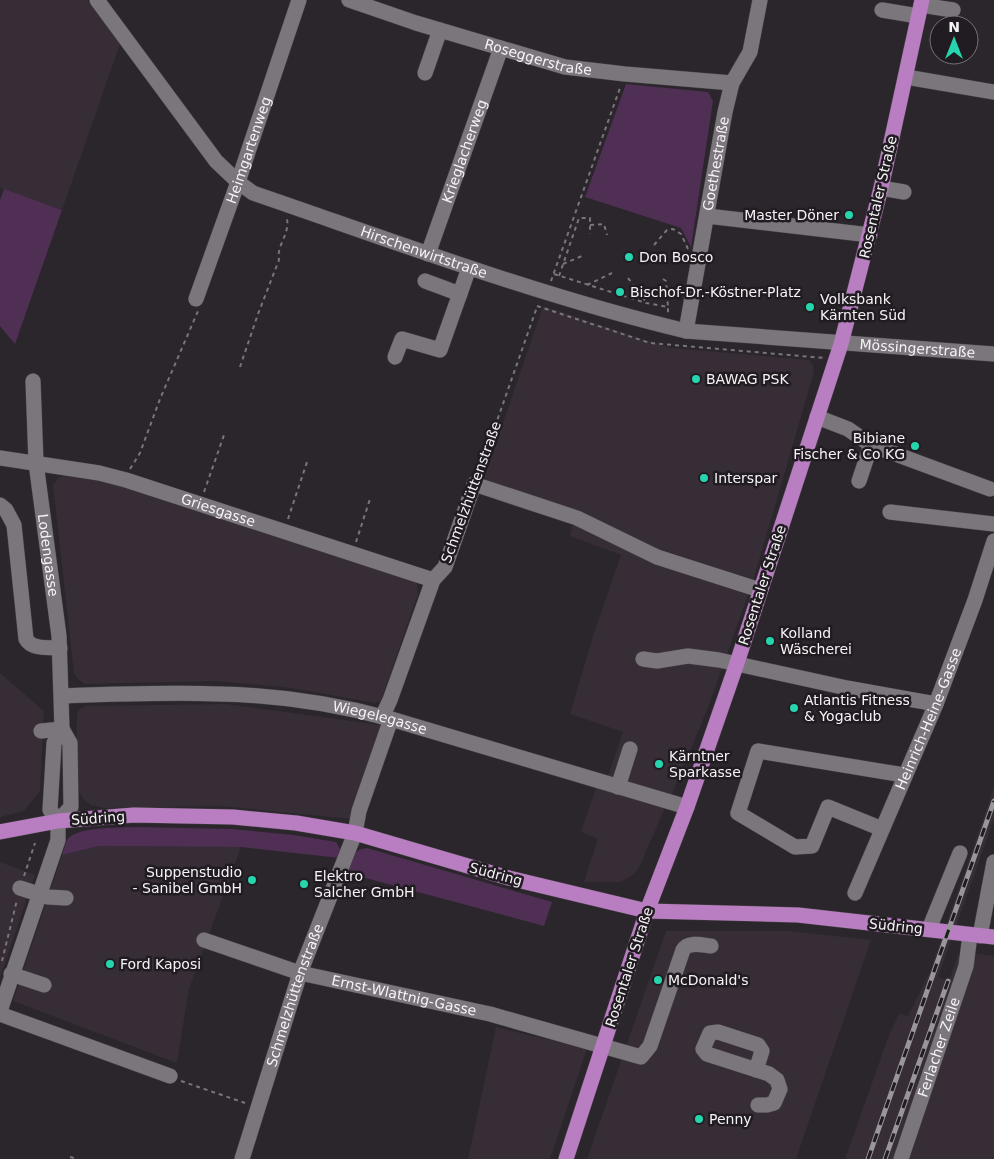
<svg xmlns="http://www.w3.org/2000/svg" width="994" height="1159" viewBox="0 0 994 1159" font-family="'DejaVu Sans',sans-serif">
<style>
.built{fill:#362d37}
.green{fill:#4f2f54}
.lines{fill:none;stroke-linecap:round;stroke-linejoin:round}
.minor-casing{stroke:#454146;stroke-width:16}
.major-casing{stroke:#454146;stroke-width:16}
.path{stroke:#79757a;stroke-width:2;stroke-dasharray:4 4;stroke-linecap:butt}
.minor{stroke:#7b767c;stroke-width:15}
.major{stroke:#b97ec1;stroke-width:15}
.rail-casing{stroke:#99959a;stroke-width:5}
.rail{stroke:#211c21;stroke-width:3;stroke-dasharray:9;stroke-linecap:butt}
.poi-dot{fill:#26d5ae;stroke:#211c21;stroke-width:2}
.labels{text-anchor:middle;stroke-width:5;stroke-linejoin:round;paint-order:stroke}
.street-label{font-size:14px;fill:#f6f3f7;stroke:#211c21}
.poi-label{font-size:14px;fill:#f6f3f7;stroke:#211c21;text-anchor:start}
</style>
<rect width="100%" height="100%" fill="#2a262b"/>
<g class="built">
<path d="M0,0h87l33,44 -58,166 -62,-22z"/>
<path d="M543,306l128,42 138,12 4,5 1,7 -61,209 -44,124 -38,91 -64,-18 16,-46 -53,-18 24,-81 27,-78 -51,-19 3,-15 -93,-31z"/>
<path d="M63,476l53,7 298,96 3,5 1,10 -37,106 -6,3 -84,-15 -74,-7 -132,3 -7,-5 -4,-6 -21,-188 5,-7z"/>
<path d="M0,673l44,38 -4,80 -16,20 -24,6z"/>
<path d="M226,704l155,21 2,5 -30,89 -134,-13 -115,2 -13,-3 -8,-6 -5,-9 -2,-16 1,-61 3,-4 6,-3z"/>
<path d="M596,788l69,20 -27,62 -8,7 -10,5h-36l14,-43 -17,-7z"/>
<path d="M994,788v31l-56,158 11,4 9,-26 21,-1 15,2v203h-149l44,-124 10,-21 9,2 21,-42z"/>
<path d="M99,846l142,1 -52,142 -12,74 -164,-62 49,-146z"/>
<path d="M0,862l35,13 -35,103z"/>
<path d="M666,931h123l82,9 -75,219h-209z"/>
<path d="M496,1027l91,22 -37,110h-82z"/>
</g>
<g class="green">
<path d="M626,84l82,8 5,9 -22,146 -10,-19 -96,-31z"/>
<path d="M4,189l58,21 -47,134 -15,-18v-126z"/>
<path d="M136,827l96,2 62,6 42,7 5,9 -1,7 -99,-11 -142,-1 -37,9c2,-5 3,-11 5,-15 9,-14 53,-12 69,-13z"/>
<path d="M367,848l185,54 -8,24 -197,-53c4,-14 4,-23 20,-25z"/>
</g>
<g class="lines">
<defs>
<g id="minor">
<path id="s1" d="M97,0l119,161 22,21 15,11c143,49 286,103 433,138l308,23"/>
<path id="s2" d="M349,0l67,23 149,44 60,7 107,9"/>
<path d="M921,5l32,5"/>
<path d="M882,10l36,6"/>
<path d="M425,73l15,-43"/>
<path d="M906,77l88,15"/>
<path d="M881,188l23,4"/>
<path d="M707,216l163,19"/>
<path id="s3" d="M428,254l73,-206"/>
<path d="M425,281l35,13"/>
<path id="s4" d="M196,299l42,-117 61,-182"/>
<path id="s5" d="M686,331l39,-219 7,-29 18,-31 10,-52"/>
<path d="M395,357l7,-18 38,11 29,-82"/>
<path id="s6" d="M33,381l3,82 23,173 3,93 8,14 1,64 -13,14"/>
<path d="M817,417l31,12 23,16 119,44"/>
<path id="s7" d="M0,458l99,15 27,7 307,100"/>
<path d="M859,481l12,-36"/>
<path d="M474,484l103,34 80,39 103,33"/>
<path d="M0,505l6,5 8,15 12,114c6,11 23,8 34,9"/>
<path d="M890,512l104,12"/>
<path d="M643,659l14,2 31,-5 31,4 128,28 89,16"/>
<path id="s8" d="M62,696c52,-2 104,-4 156,-2 58,1 118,10 173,25l296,88"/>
<path d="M382,717l8,-17 43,-120 12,-13 26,-74"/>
<path d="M41,731l21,-2"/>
<path d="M618,787l12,-38"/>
<path d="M882,829l-54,-22 -16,39 -17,1 -57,-34 20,-62 146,24"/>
<path d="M20,888l28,9 18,1"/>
<path id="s9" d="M855,893l81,-189 39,-104 19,-59"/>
<path d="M929,929l31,-76"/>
<path d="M980,936l14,-74"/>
<path id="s10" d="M204,940l96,33 190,41 151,43 9,-11 33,-96c5,-9 19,-5 28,-4"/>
<path d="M11,974l33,11"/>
<path d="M0,1011l58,-171v-19l-8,-11 4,-67 8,-14"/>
<path d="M0,1014l170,62"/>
<path d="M756,1070l6,-19 -4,-6 -40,-13 -8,1 -7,16 4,5 62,20 8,6 3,9 -6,14 -7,2h-9"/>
<path id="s11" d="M242,1159l58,-186 55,-140 4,-22 32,-92"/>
<path id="s12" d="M901,1159l65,-193 4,-31"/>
</g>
<g id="major">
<path d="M0,832l58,-11 76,-6 99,2 63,6 59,10 154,45 138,33 151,4 196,22"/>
<path d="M566,1159l81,-248 40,-104 50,-144 104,-319 40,-156 41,-188"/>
</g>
</defs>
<use href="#minor" class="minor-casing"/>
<use href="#major" class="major-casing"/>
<g class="path">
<path d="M590,225l14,-1 3,11"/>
<path d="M654,245l13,-15 6,-1 8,5 7,15"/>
<path d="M563,264l19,-8"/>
<path d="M554,274l92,29 22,4v6"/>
<path d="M559,276l20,-58h11v16"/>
<path d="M628,278l18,24"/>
<path d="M663,279l3,2 2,26"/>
<path d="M551,281l69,-193"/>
<path d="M587,285l25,-12"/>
<path d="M537,306l113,37 174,15"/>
<path d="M240,367l18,-53 21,-54c-3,-14 11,-26 8,-41"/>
<path d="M130,469l10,-16 20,-54 38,-88"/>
<path d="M479,472l58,-165"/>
<path d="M204,492l20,-57"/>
<path d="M288,519l19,-57"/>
<path d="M356,542l14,-43"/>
<path d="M24,876l11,-33"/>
<path d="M2,961l15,-61"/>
<path d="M181,1081l64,22"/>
<path d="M70,1157l8,2"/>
</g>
<use href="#minor" class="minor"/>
<use href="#major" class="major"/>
<defs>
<g id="rail">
<path d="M868,1159l126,-358"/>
<path d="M885,1159l63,-178"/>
</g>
</defs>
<use href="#rail" class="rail-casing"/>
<use href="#rail" class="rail"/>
</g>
<g class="poi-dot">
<circle cx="849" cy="215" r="5"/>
<circle cx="629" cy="257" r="5"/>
<circle cx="620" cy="292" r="5"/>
<circle cx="810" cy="307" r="5"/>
<circle cx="696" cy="379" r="5"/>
<circle cx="915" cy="446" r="5"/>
<circle cx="704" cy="478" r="5"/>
<circle cx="770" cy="641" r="5"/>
<circle cx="794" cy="708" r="5"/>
<circle cx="659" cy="764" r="5"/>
<circle cx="252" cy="880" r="5"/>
<circle cx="304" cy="884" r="5"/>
<circle cx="110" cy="964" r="5"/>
<circle cx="658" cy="980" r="5"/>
<circle cx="699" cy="1119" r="5"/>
</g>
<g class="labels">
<g class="street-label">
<text dy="5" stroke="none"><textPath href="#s2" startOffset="198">Roseggerstraße</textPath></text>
<text dy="5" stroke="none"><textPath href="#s4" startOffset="158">Heimgartenweg</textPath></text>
<text dy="5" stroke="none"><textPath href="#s3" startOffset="109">Krieglacherweg</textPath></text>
<text dy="5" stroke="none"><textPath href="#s5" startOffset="170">Goethestraße</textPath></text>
<text transform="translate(878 197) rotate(-77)" y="5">Rosentaler Straße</text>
<text dy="5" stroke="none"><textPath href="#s1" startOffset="430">Hirschenwirtstraße</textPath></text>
<text dy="5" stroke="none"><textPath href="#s1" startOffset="936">Mössingerstraße</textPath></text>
<text transform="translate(471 492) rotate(-70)" y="5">Schmelzhüttenstraße</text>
<text dy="5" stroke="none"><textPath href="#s7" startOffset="225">Griesgasse</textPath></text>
<text dy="5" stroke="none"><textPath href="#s6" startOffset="175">Lodengasse</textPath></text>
<text transform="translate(762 585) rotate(-72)" y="5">Rosentaler Straße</text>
<text dy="5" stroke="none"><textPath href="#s8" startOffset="320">Wiegelegasse</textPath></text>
<text dy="5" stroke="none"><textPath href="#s9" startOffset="189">Heinrich-Heine-Gasse</textPath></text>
<text transform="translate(98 818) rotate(-4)" y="5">Südring</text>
<text transform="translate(496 874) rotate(15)" y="5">Südring</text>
<text transform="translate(896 926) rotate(6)" y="5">Südring</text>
<text transform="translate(629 967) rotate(-72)" y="5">Rosentaler Straße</text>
<text dy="5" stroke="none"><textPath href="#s11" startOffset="172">Schmelzhüttenstraße</textPath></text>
<text dy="5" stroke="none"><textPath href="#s10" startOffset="208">Ernst-Wlattnig-Gasse</textPath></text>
<text dy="5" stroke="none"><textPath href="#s12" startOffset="118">Ferlacher Zeile</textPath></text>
</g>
<g class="poi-label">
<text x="839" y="220" text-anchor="end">Master Döner</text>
<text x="639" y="262">Don Bosco</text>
<text x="630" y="297">Bischof-Dr.-Köstner-Platz</text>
<text x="820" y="304">Volksbank<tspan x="820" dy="16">Kärnten Süd</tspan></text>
<text x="706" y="384">BAWAG PSK</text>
<text x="905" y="443" text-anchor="end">Bibiane<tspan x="905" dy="16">Fischer &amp; Co KG</tspan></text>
<text x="714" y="483">Interspar</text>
<text x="780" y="638">Kolland<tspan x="780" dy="16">Wäscherei</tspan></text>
<text x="804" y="705">Atlantis Fitness<tspan x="804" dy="16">&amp; Yogaclub</tspan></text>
<text x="669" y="761">Kärntner<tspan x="669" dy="16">Sparkasse</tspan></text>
<text x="242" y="877" text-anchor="end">Suppenstudio<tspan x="242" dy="16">- Sanibel GmbH</tspan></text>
<text x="314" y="881">Elektro<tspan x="314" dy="16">Salcher GmbH</tspan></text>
<text x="120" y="969">Ford Kaposi</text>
<text x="668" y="985">McDonald's</text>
<text x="709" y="1124">Penny</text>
</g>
</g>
<g transform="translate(954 40)"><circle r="24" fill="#211c21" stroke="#767277"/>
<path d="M0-4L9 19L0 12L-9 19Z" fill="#26d5ae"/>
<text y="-8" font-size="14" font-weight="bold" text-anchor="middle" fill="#f6f3f7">N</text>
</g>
</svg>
